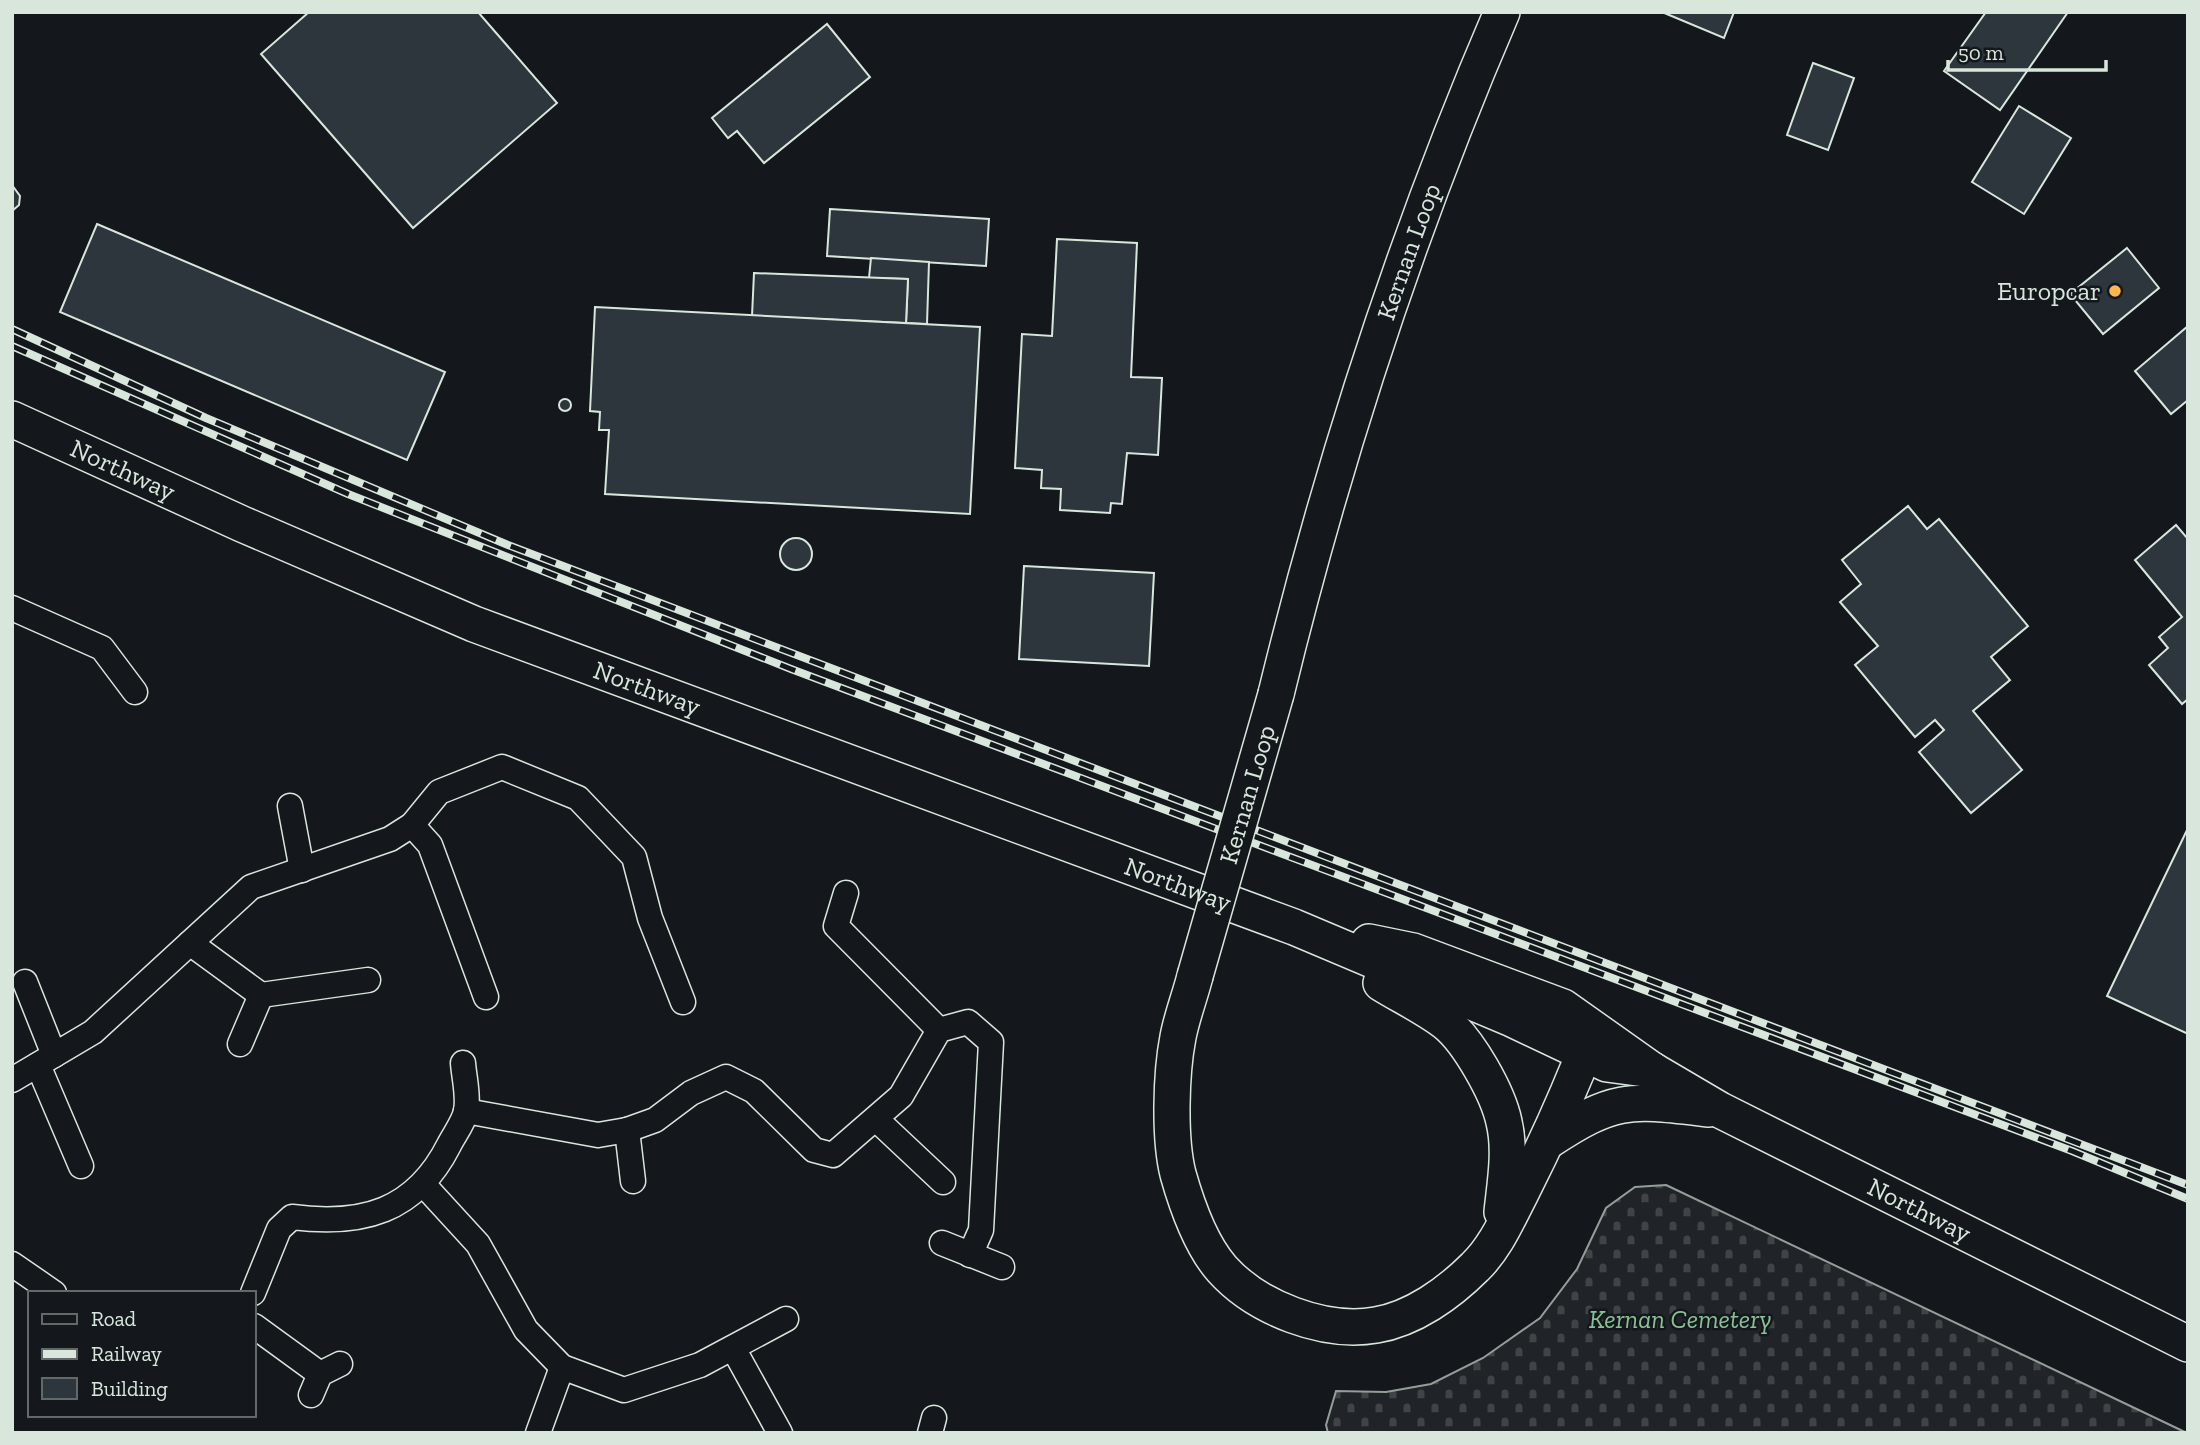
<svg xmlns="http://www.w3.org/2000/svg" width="2200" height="1445" viewBox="0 0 2200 1445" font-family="'Zilla Slab',serif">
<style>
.cemetery{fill:url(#cemetery-stones);stroke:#939e99;stroke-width:2}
.building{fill:#2c363c;stroke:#d8e6dc;stroke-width:2}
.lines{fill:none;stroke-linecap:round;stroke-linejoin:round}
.minor-casing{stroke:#d8e6dc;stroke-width:27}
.highway-casing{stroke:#d8e6dc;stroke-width:38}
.minor{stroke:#14181c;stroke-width:24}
.highway{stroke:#14181c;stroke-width:35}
.rail-casing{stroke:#d8e6dc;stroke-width:8}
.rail{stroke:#14181c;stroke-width:5;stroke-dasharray:16;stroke-linecap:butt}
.highway-bridge-casing{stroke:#d8e6dc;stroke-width:38;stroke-linecap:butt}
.highway-bridge{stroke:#14181c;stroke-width:35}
.poi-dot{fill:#ffb74d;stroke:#14181c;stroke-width:2.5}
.labels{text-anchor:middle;stroke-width:5;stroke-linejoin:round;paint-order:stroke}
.street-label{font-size:26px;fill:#d8e6dc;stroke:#14181c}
.poi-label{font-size:26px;fill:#d8e6dc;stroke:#14181c;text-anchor:end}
.park-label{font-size:26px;font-style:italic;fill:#8ac095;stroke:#14181c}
</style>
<defs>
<pattern id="cemetery-stones" width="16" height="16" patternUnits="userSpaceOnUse" patternTransform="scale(1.75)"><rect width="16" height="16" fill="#202428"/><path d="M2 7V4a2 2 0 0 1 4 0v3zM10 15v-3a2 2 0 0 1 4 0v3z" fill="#404447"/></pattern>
</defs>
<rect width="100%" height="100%" fill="#14181c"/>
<path class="cemetery" d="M1666,1185l521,248h-859l-2,-8 10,-34 50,1 45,-8 52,-26 57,-40 37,-49 29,-61 29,-21z"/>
<g class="building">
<path d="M309,12h169l79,91 -144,125 -152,-174z"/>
<path d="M1662,12h72l-10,26z"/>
<path d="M1986,12h82l-68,98 -56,-39z"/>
<path d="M827,24l43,53 -106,86 -27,-32 -9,7 -16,-20z"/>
<path d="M1813,63l41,15 -26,72 -41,-15z"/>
<path d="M2019,106l52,32 -47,76 -52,-32z"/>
<path d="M12,185l8,11 -1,9 -7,6z"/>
<path d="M830,209l159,10 -3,47 -159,-10z"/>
<path d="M97,224l348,148 -38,88 -347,-148z"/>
<path d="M1057,239l80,4 -6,134 31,1 -4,77 -31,-2 -5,51 -11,-1 -1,10 -50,-3 1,-21 -20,-1 1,-18 -27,-2 7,-134 30,2z"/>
<path d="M2127,248l32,40 -56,46 -33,-40z"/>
<path d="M871,258l58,4 -2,62 -21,-1 2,-44 -39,-1z"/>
<path d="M754,273l154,6 -2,44 -154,-7z"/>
<path d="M595,307l385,20 -10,187 -365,-20 4,-64h-10l1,-18 -10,-1z"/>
<path d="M2188,326v74l-17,14 -36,-43z"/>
<circle cx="565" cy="405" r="6"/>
<path d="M1908,506l19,23 12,-10 89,107 -37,31 19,23 -37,31 49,59 -51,43 -52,-61 25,-22 -9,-10 -20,17 -60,-72 23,-19 -38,-44 21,-18 -19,-24z"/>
<path d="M2176,525l12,14v160l-6,5 -33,-39 19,-17 -9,-11 23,-20 -47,-57z"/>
<circle cx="796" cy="554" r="16"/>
<path d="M1024,566l130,7 -5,93 -130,-7z"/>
<path d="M2188,828v206l-81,-38z"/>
</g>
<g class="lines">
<defs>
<g id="minor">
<path d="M12,608l90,40 33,44"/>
<path d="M290,806l12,64"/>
<path d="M412,825l18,20 56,152"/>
<path d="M846,893l-10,33 103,104"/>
<path d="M190,943l71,52 107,-15"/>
<path d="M25,982l29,73"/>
<path d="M240,1044l21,-49"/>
<path d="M38,1065l43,101"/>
<path d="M12,1080l81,-48 158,-145 139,-48 22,-14 27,-33 63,-25 76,31 56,59 16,61 33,84"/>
<path d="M466,1111l132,24 29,-5 28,-10 36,-27 35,-16 28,14 60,59 19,5 68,-59 38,-66 29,-8 23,20 -10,188 -11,25"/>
<path d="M877,1120l66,62"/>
<path d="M627,1130l6,51"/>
<path d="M423,1184l55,60 48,86 36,37 62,23 76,-25 86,-46"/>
<path d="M942,1243l60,24"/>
<path d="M12,1264l42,29"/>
<path d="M253,1293l26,-64 13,-12c70,9 123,-5 157,-72 5,-10 15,-23 17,-34 3,-14 -2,-34 -3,-48"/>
<path d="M254,1326l66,48"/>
<path d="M733,1348l47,85"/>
<path d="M311,1395l9,-21 20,-10"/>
<path d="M538,1433l24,-66"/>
<path d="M930,1433l4,-15"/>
</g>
<g id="highway">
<path id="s1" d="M12,419l230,105 232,100 820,303 218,92 95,45 45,6"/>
<path id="s2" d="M1276,694c56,-230 132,-464 226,-682"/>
<path id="s3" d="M1369,942l44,9 150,56 89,63 68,40 468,234"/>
<path d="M1195,976c-5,20 -13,40 -17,61 -7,36 -9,101 0,137 9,32 22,70 44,95 35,39 102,65 154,56 37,-6 73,-32 99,-58 20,-19 32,-47 45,-72 27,-53 51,-107 73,-164"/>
<path d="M1381,983c21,13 44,24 64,39 23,18 53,71 59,100 7,29 1,61 -2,90"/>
<path d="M1548,1141c68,-45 82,-41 161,-32"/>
</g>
</defs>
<use href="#minor" class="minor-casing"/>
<use href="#highway" class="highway-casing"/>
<use href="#minor" class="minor"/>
<use href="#highway" class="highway"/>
<defs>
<g id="rail">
<path d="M12,329l194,89 302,127 1680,640"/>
<path d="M12,346l336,148 443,175 1281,482 116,48"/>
</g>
</defs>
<use href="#rail" class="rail-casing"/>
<use href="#rail" class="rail"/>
<defs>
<g id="highway-bridge">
<path id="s4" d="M1195,976l81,-282"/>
</g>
</defs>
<use href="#highway-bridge" class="highway-bridge-casing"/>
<use href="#highway-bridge" class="highway-bridge"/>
</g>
<circle class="poi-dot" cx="2115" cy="291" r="7"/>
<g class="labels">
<g class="street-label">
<text dy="9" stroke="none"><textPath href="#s2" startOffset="462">Kernan Loop</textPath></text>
<text dy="9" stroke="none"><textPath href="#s1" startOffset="122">Northway</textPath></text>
<text dy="9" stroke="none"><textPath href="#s1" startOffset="690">Northway</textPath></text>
<text dy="9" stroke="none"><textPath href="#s4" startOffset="189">Kernan Loop</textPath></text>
<text dy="9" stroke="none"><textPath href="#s1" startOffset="1256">Northway</textPath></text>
<text dy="9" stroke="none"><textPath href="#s3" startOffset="616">Northway</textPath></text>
</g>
<g class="poi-label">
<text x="2101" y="300">Europcar</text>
</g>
<g class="park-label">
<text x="1680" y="1328">Kernan Cemetery</text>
</g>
</g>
<rect width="2200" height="1445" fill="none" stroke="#d8e6dc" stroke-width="28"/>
<rect x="28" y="1291" width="228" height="126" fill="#14181c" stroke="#626a69" stroke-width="2"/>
<rect x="42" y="1314" width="35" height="10" fill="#14181c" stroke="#626a69" stroke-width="2"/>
<text x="91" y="1326" font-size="21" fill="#d8e6dc">Road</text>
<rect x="42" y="1349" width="35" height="10" fill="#d8e6dc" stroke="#626a69" stroke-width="2"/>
<text x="91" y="1361" font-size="21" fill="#d8e6dc">Railway</text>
<rect x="42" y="1378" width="35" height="21" fill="#2c363c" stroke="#626a69" stroke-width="2"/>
<text x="91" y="1396" font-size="21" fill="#d8e6dc">Building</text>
<path d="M1948 60v10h158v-10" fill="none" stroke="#d8e6dc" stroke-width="3.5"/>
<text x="1958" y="60" font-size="21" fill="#d8e6dc" stroke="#14181c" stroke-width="5" paint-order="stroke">50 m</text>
</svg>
